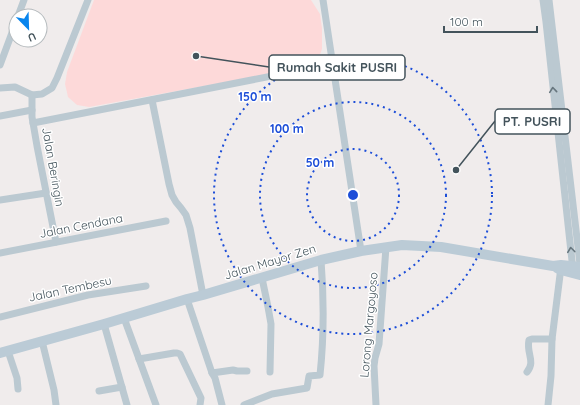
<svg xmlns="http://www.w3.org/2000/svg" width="580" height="405" viewBox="0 0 580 405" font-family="Quicksand,sans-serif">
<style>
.medical{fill:#fdd9d9}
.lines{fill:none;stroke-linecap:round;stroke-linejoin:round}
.street{stroke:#bbc9d1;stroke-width:7}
.secondary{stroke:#bbcbd6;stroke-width:10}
.oneway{stroke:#67767e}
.ring{fill:none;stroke:#1d4ed8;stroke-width:2;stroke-dasharray:2 4}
.labels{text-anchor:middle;stroke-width:3;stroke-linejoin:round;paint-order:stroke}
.street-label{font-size:12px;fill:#43535b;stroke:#fff}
.centre{fill:#1d4ed8;stroke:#fff;stroke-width:2}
.ring-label{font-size:12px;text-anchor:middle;font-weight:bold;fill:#1d4ed8;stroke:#fff;stroke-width:3;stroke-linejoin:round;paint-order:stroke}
.leader{fill:none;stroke:#43535b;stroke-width:1.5}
.callout-dot{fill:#43535b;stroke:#fff;stroke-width:1.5}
.callout{fill:#fff;stroke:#43535b;stroke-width:1.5}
.callout-label{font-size:13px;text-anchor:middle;font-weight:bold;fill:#43535b}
</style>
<rect width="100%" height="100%" fill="#f0ecec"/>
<path class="medical" d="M94,0h217l9,14 2,14v21l-5,14 -47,11 -181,33 -12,-2 -9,-8 -3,-13 2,-12z"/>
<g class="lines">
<g class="street">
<path d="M323,0l38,251"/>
<path d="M543,0l3,22 27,248"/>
<path d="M549,0l31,264"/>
<path d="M18,16l6,-16"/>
<path d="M0,65l16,-43"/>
<path d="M0,88l15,-1 17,8 10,-1 10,-6 5,-10 31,-78"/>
<path d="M32,95v22l5,29 19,96"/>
<path d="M152,100l17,84 3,11 4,7 5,6 5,7 4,13 13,67"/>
<path d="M0,116l32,-6"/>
<path d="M33,123l300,-59"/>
<path d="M0,200l46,-7"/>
<path d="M0,253l166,-32"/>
<path d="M262,278l6,29 3,17 -1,48"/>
<path d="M187,299l25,74 21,-3 4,1h10"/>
<path d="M0,317l88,-22 58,-9"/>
<path d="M124,318l32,87"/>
<path d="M104,324l23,81"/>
<path d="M42,341l12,49 2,15"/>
<path d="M8,351l9,27 1,11"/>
<path d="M139,359l35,-6h3l3,1 21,44 -1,7"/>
<path d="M527,372c9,-11 -1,-18 2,-32l3,-1h20"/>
<path d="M212,373l3,5 7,27"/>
<path d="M99,391l23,-4"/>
<path d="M244,405l28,-11 35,-6 2,-12 11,-1c4,-38 4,-77 1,-115"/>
<path d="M376,405l-2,-39 1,-8 4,-14 7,-97"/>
<path d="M548,405l3,-29 1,-37 9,-72"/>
</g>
<g class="secondary">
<path d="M557,268l4,2 19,5"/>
<path d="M0,353l104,-29 83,-25 16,-4 118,-35 40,-9 41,-6 39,2 112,19 8,-1 19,2"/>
</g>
</g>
<defs><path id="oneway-chevron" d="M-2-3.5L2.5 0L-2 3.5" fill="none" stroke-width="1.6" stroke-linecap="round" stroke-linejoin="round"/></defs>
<g class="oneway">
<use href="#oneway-chevron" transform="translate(553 90) rotate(-96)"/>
<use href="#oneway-chevron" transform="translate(571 250) rotate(-97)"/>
</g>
<g class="ring">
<circle cx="353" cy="195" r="46"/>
<circle cx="353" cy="195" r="93"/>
<circle cx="353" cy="195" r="139"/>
</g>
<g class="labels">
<g class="street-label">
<text transform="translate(53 167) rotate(80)" y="4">Jalan Beringin</text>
<text transform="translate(81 226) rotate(-11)" y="4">Jalan Cendana</text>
<text transform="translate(270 262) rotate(-17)" y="4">Jalan Mayor Zen</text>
<text transform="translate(70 289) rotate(-12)" y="4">Jalan Tembesu</text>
<text transform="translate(369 325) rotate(-85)" y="4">Lorong Margoyoso</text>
</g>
</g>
<circle cx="353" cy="195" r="6" class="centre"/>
<g class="ring-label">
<text x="255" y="101">150 m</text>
<text x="287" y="133">100 m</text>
<text x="320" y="167">50 m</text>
</g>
<path class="leader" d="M196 56L269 67M456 170L495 121"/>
<g class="callout-dot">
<circle cx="196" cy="56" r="4"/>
<circle cx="456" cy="170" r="4"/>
</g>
<g class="callout">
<rect x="269" y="55" width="136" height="25" rx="4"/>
<rect x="495" y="109" width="75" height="25" rx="4"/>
</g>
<g class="callout-label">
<text x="337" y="72">Rumah Sakit PUSRI</text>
<text x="532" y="126">PT. PUSRI</text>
</g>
<g transform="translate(28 28) rotate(157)"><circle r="19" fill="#ffffff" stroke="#b4babd"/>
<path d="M0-3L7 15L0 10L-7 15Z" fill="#0885ee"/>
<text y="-6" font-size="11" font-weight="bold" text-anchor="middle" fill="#43535b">U</text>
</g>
<path d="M444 26v6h93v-6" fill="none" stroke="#43535b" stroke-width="2"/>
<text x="450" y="26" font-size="12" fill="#43535b" stroke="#ffffff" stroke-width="3" paint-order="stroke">100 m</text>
</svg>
